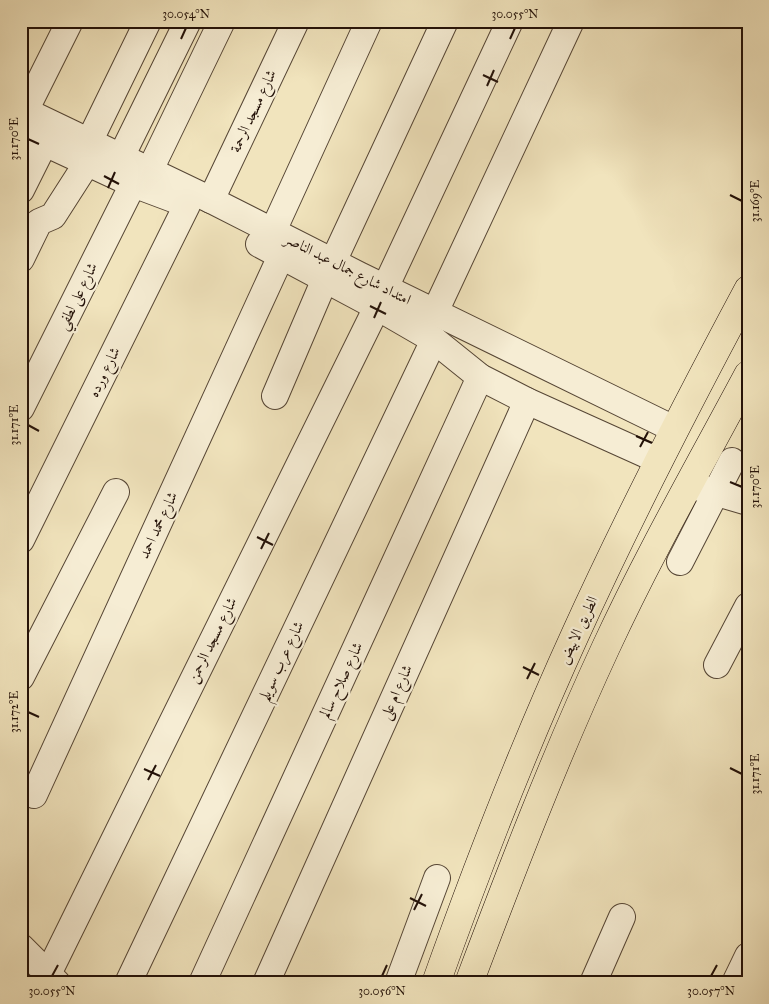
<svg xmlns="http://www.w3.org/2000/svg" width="769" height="1004" viewBox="0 0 769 1004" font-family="'IM FELL Great Primer',Amiri,serif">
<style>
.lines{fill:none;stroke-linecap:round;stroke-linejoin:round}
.minor-casing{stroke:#564635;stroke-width:28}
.major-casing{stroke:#231108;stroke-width:29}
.minor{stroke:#f6edd4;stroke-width:26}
.major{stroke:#f1e4bd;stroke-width:28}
.ticks{fill:none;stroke:#231108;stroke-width:2}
.labels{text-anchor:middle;stroke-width:4.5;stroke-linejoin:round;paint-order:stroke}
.street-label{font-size:15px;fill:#231108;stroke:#f6edd4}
.neatline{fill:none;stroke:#231108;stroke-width:2}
.ticks-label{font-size:12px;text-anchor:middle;fill:#231108}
</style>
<rect width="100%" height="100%" fill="#f1e4bd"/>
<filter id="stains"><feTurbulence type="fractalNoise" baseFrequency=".004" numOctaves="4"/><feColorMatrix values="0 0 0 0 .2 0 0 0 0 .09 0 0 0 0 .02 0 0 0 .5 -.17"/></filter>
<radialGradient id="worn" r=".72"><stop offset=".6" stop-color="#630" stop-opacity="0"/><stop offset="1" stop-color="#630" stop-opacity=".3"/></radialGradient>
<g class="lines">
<defs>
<g id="minor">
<path d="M21,109l190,91 148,75 315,154"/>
<path d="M25,111l45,-90"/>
<path d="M21,132l112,52 48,18"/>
<path d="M89,142l59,-121"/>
<path d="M121,157l67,-136"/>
<path d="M150,170l72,-149"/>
<path d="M21,190l23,-46"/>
<path d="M211,200l85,-179"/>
<path d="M273,231l96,-210"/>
<path d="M259,244l118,63 57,33 46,37 47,24 131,59"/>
<path d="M21,259l18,-37 14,-6 34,-53"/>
<path d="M385,288l125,-267"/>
<path d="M435,312l136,-291"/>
<path d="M275,396l50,-117 120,-258"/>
<path d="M21,408l112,-224"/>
<path d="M700,488l48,14"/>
<path d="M21,540l166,-335"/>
<path d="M680,562l52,-101"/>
<path d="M717,665l31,-59"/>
<path d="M21,677l95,-185"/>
<path d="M34,795l247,-539"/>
<path d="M21,947l36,36"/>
<path d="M48,974l329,-667"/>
<path d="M128,983l306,-643"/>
<path d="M202,983l278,-606"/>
<path d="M266,983l261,-582"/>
<path d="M398,983l39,-105"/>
<path d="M593,983l29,-66"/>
<path d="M735,983l13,-27"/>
</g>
<g id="major">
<path d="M436,983c42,-118 87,-234 139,-348 53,-117 112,-231 173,-345"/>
<path d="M469,983c43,-114 86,-226 137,-336 43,-93 94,-182 142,-272"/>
</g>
</defs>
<use href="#minor" class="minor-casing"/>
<use href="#major" class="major-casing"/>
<use href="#minor" class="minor"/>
<use href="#major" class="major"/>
</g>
<path class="ticks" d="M181,39l5,-11M510,39l5,-11M483,75l15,7M487,86l7,-16M28,139l11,5M104,176l15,8M108,188l7,-16M730,195l12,6M370,306l16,8M374,318l7,-16M28,425l11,6M636,436l16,7M640,447l8,-15M730,482l12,5M257,537l16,8M261,549l8,-16M523,667l16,8M527,679l8,-16M28,712l11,5M730,768l12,6M144,769l16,7M148,780l8,-15M410,898l16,8M414,910l8,-16M52,976l6,-11M382,976l5,-11M711,976l6,-11"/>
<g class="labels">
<g class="street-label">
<text transform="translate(253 111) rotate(-65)" y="5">شارع مسجد الرحمة</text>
<text transform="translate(348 269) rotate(27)" y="5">امتداد شارع جمال عبد الناصر</text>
<text transform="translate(77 296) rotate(-64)" y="5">شارع على لطفي</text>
<text transform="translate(104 372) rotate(-64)" y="5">شارع ورده</text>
<text transform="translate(158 525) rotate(-65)" y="5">شارع محمد احمد</text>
<text transform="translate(578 630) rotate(-65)" y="5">الطريق الابيض</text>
<text transform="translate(212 640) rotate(-64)" y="5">شارع مسجد الرحمن</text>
<text transform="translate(281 661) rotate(-65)" y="5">شارع عرب سويلم</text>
<text transform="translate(341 680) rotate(-65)" y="5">شارع صلاح سالم</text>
<text transform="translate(396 692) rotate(-66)" y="5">شارع ام على</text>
</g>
</g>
<rect width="769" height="1004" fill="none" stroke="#f1e4bd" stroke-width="55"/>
<rect x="28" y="28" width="714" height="948" class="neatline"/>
<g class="ticks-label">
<text x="186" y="18">30.054°N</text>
<text x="515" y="18">30.055°N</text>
<text transform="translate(14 139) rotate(-90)" y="4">31.170°E</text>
<text transform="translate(755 201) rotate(-90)" y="4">31.169°E</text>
<text transform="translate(14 425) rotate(-90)" y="4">31.171°E</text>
<text transform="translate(755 487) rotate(-90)" y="4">31.170°E</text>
<text transform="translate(14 712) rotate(-90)" y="4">31.172°E</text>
<text transform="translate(755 774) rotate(-90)" y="4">31.171°E</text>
<text x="52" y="995">30.055°N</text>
<text x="382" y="995">30.056°N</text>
<text x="711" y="995">30.057°N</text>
</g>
<rect width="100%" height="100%" filter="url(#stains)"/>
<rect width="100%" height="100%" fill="url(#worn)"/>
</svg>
